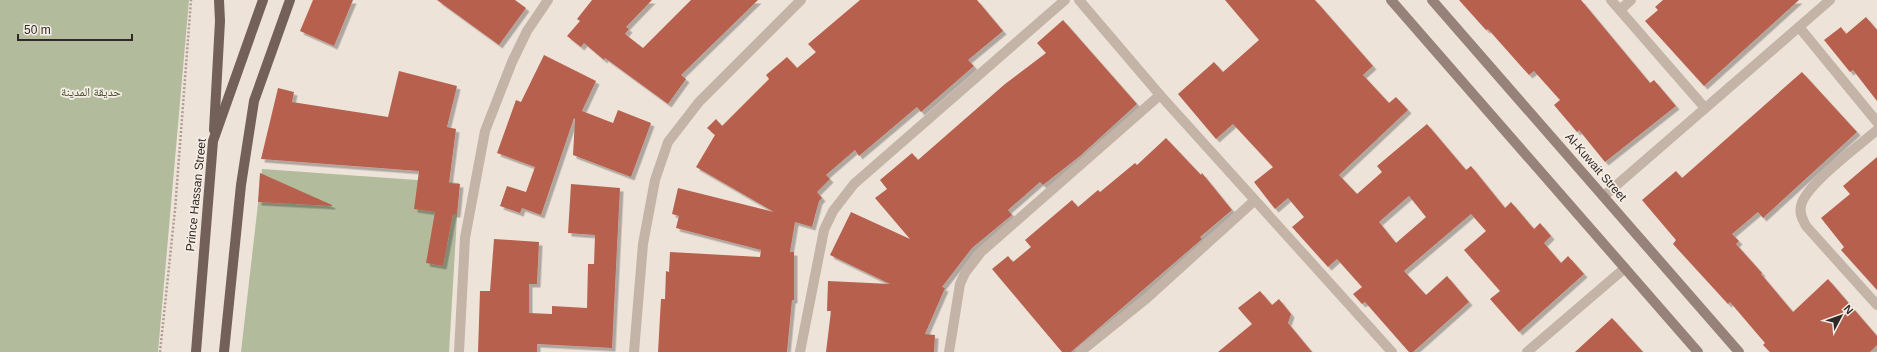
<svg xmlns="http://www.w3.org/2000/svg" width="1877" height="352" viewBox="0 0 1877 352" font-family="Arial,'Noto Naskh Arabic',sans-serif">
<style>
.green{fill:#b2bb9c}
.building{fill:#b7614e;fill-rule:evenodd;filter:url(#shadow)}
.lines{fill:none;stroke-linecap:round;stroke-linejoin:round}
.path{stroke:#af9d92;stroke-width:2.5;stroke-dasharray:2 2;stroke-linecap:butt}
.minor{stroke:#c4b3a7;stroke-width:10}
.secondary{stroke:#978279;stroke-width:10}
.primary{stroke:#726059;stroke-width:10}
.labels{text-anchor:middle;stroke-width:3.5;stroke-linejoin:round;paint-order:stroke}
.park-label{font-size:12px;fill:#434d2d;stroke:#f6ede5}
.street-label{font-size:12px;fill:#312927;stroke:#f6ede5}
</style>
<defs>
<filter id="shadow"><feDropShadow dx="3.5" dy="3.5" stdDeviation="0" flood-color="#0004"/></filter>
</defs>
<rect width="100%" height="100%" fill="#eee3d9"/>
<g class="green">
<path d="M0,0h189l-31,352h-158z"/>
<path d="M262,169l197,14 -10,169h-208z"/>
</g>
<g class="building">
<path d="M313,0h40l-19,46 -34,-15z"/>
<path d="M437,0h78l11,8 -27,37z"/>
<path d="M592,0h60l-26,27 3,2 -4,5 18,14 48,-48h67l-77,75 5,4 -18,25 -63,-46 -1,2 -20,-17 -3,4 -14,-11 13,-15 -3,-2z"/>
<path d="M860,0h117l26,31 -35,29 6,6 -53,46 -4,-5 -58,49 -4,-6 -29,25 4,4 -13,13 5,6 -3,3 -7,26 -17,-5 -5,30h4v48h-2l-5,52h-129l3,-53h4l1,-28 3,1 1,-20 90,5 1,-7 -85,-22 3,-12 -7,-2 6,-26 96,24 -78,-45 19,-32 -8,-7 9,-9 6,7 47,-47 -3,-4 21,-18 10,11 19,-16 -8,-8z"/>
<path d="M1225,0h90l58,66 -10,9 26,28 7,-6 12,13 -69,65 18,19 25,-22 -5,-6 50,-42 39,46 5,-4 34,42 6,-6 23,27 6,-6 11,13 -7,7 17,20 7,-7 16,18 -65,58 -29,-33 10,-8 -36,-41 22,-19 -15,-17 -67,57 22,24 21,-19 22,26 -56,50h-4l-44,-50 -3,2 -9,-10 9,-7 -25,-28 -9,8 -36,-40 12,-10 -16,-19 -13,11 -21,-27 19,-15 -40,-43 -17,15 -38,-45 36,-32 9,10 36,-32zM1409,196l17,21 -30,26 -17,-21z"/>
<path d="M1459,0h122l69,83 4,-3 22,26 -71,56 -26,-32 -2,2 -23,-27 6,-5 -26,-29 -5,4 -41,-46 -2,1z"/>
<path d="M1663,0h136l-95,86 -59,-65 13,-11 -3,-3z"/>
<path d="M1866,17l11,13v71l-24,-31 -3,2 -26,-32 17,-13 5,7z"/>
<path d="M1063,20l74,84 -57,52 -37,29 -3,-3 -32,28 4,5 -40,33 -30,39 3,1 -20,46 10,1 -1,17h-108l5,-41h-4l1,-30 62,3 -60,-29 21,-43 59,27 -35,-41 12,-9 -7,-9 32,-27 6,7 87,-76 41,-31 -9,-10z"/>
<path d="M544,55l52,26 -14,30 31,12 5,-13 33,13 -20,54 -58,-22 2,-36 -1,-1 -33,97 -19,-7 -2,5 -20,-7 7,-20 19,6 9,-25 -38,-14 19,-53 5,2z"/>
<path d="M399,71l58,15 -10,41 9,2 -7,54 11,1 -3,30h-4l-10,52 -17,-3 9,-51 -21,-3 5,-38 -158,-12 17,-71 16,4 -2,10 96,15z"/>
<path d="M1802,72l55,60 -94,86 -5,-6 -26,22 7,7 -3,3 26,29 -1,1 32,38 35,-33 49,57v9l-7,7h-100l-7,-7 2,-2 -35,-41 -2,2 -55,-60 3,-4 -34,-40 34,-29 6,7z"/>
<path d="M1166,138l35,37 1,-2 30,37 -32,27 2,2 -131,113h-9l-70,-83 16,-13 5,6 18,-15 -6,-7 47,-40 6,7 20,-17 2,2 35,-29 2,2z"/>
<path d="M1877,157v133l-36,-40 3,-3 -23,-29 29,-24 -7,-8z"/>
<path d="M260,173l72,32v1l-74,-4z"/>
<path d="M571,184l49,4 -8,160 -75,-4v8h-59l2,-61h10l4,-52 45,3 -2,42h-8v29l23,1v-8l35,2 1,-44h6l1,-29 -27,-2z"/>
<path d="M1260,291l12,14 7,-6 12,15 -3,9 24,29h-94l34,-28 -14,-16z"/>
<path d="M1612,318l31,34h-68z"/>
</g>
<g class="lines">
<path class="path" d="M160,352l15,-142 16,-210"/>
<g class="minor">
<path d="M1079,0l81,95 232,257"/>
<path d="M1611,0l94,108"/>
<path d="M1620,10l11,-10"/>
<path d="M1799,27l78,95"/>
<path d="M1877,130c-17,15 -73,56 -76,76 -2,8 2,14 5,20l71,79"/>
<path d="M1604,196l226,-196"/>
<path d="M459,352l6,-114 20,-107 27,-69 15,-31 21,-31"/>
<path d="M634,352l9,-108 12,-64 13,-38 31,-40 102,-102"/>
<path d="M800,352l24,-122 9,-19 21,-27 211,-184"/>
<path d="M949,352l11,-68 5,-11 16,-21 179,-157"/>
<path d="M1080,352l67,-54 107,-97"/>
<path d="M1527,352l98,-84"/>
</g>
<g class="secondary">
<path d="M1391,0l307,352"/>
<path d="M1432,0l307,352"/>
</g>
<g class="primary">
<path d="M214,130l6,-109 -1,-21"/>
<path d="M196,352l17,-211 50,-141"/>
<path d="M224,352l17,-167 13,-84 36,-101"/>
</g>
</g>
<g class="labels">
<g class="park-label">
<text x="91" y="96">حديقة المدينة</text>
</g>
<g class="street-label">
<text transform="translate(1596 167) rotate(49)" y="4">Al-Kuwait Street</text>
<text transform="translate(196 195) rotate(-84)" y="4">Prince Hassan Street</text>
</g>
</g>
<g transform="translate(1841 316) rotate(49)" stroke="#f6ede5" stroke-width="3" paint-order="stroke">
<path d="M0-3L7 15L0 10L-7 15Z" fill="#312927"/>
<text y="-6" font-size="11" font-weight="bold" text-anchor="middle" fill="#312927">N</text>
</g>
<path d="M18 34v6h114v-6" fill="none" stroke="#312927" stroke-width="2"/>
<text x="24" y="34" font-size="12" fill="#312927" stroke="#f6ede5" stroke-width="3" paint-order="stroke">50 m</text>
</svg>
